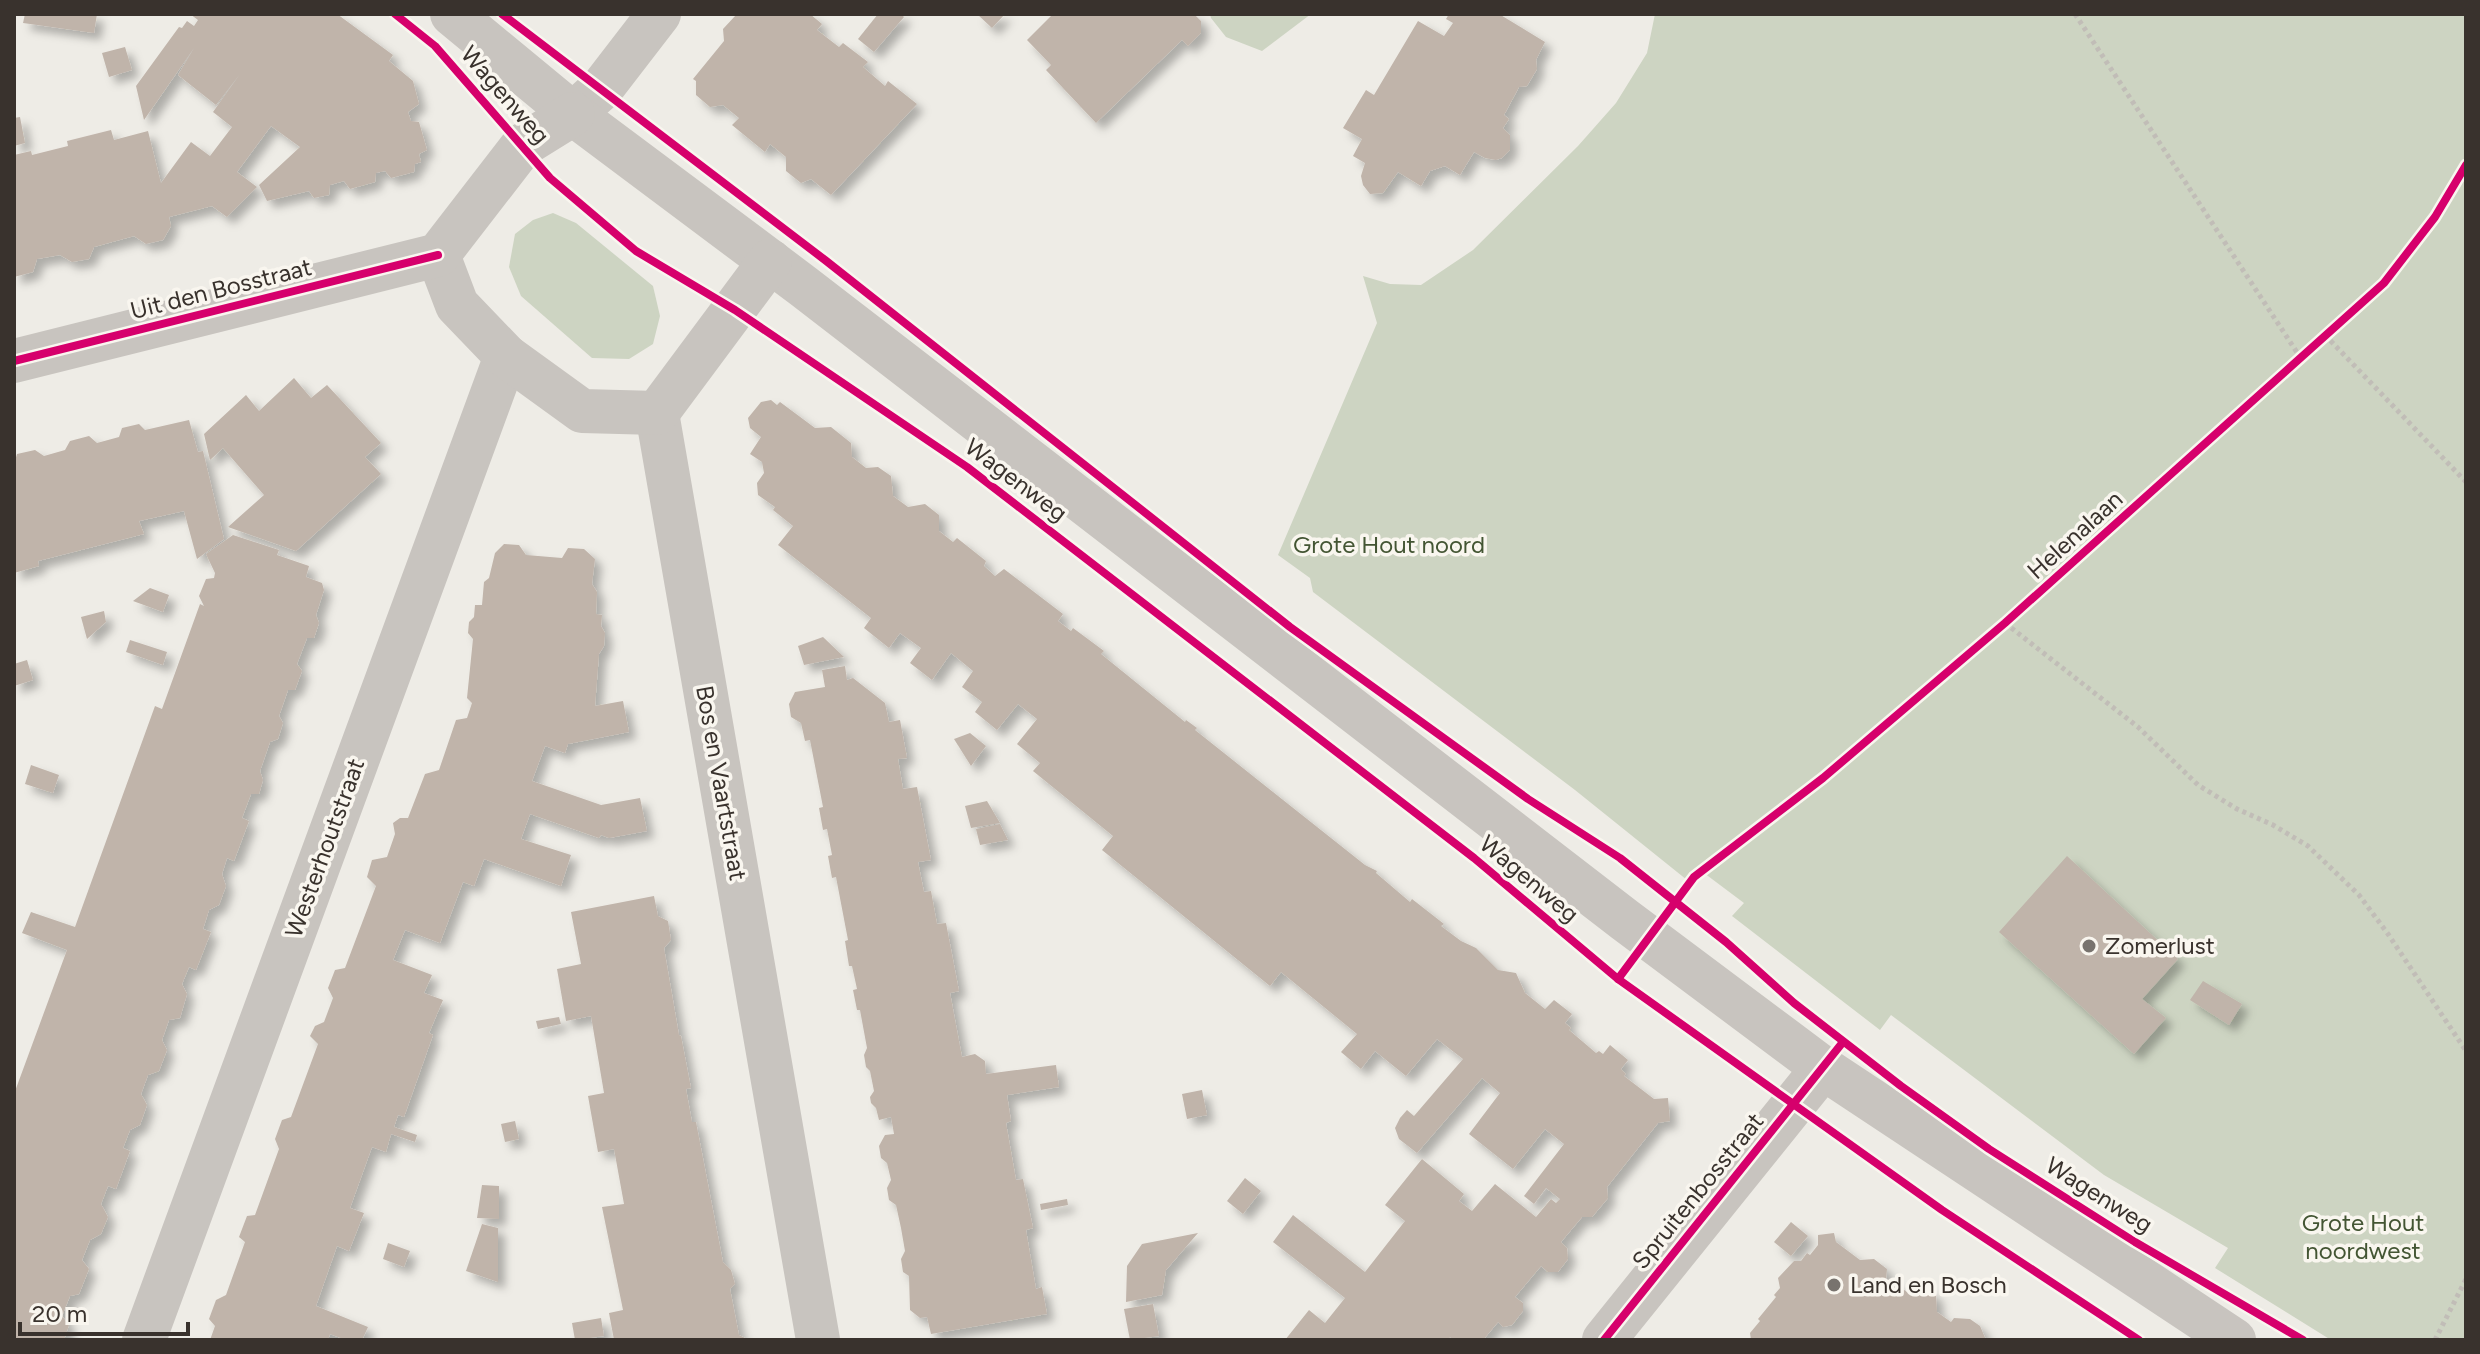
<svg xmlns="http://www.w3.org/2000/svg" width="2480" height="1354" viewBox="0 0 2480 1354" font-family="Figtree,sans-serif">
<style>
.green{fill:#cdd4c2}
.building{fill:#c0b4aa;filter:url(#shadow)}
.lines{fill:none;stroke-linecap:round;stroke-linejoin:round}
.path{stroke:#c1bdb7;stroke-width:5;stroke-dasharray:4 4;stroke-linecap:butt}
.minor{stroke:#c8c4bf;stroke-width:44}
.tertiary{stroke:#c8c4bf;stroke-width:44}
.cycleway-casing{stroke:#f9f6ef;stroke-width:13}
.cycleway{stroke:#d6006c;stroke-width:8}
.poi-dot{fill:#78736e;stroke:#f9f6ef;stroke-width:3}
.labels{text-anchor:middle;stroke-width:7;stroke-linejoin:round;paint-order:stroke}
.street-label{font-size:24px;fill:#39322d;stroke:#f9f6ef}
.park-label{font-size:24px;fill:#435533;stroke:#f9f6ef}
.poi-label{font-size:24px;fill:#39322d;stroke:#f9f6ef;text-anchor:start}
</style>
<defs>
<filter id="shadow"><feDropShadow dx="7" dy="7" stdDeviation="4" flood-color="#0004"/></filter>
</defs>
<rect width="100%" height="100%" fill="#eeece6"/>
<g class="green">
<path d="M1210,14h101l-49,37 -36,-14 -15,-19z"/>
<path d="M1655,14h811v1326h-135l-116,-72 13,-20 -124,-73 -213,-160 -11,15 -148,-114 12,-13 -40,-30 -12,11 -117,-94 -262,-198 -3,-14 -32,-23 99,-232 -14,-47 27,8 31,1 52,-35 105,-104 38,-43 31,-50z"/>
<path d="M553,213l23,10 77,63 7,30 -7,28 -24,15 -37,-1 -71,-62 -12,-29 6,-33 18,-14z"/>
</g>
<g class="building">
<path d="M25,14h72l-3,19 -71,-10z"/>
<path d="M190,14h147l56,41 -4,6 24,20 6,23 -11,8 3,9 8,1 8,28 -8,4 2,8 -6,2 -1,8 -23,6 -6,-7 -9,2 -1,9 -25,7 -6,-8 -14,4 -1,10 -15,3 -5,-7 -42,10 -8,-16 41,-38 -29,-21 -34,46 20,15 -30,30 -15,-11 -43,11 2,9 -8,14 -17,4 -12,-8 -40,11 -5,12 -17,3 -12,-7 -23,4 -4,13 -19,5v-122l17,-4 1,4 36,-9 -1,-5 44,-11 3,10 34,-9 13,52 30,-41 19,14 22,-29 -19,-15 27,-38 -24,31 -38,-30 16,-27 -50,72 -8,-34 43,-59 3,1 5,-7 7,5 4,-6z"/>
<path d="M810,14l12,10 -5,6 22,17 4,-4 25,19 -5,5 22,19 3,-5 29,23 -86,91 -20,-16 -10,4 -15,-12v-14l-16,-13 -5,8 -33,-27 7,-7 -16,-13 -13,2 -14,-12v-14l-3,-2 31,-38 -1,-12 13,-14z"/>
<path d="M878,14h23l3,3 -30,35 -16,-13z"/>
<path d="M977,14h28l-13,14z"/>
<path d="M1053,14h141l7,7v12l-13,13 -6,-6 -86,83 -50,-53 5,-5 -24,-25z"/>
<path d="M1449,14h50l46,28 -9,18 1,9 -10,17 -8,1 -15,28 5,4 -6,9 7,7v15l-8,8 -6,2 -11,-2 -11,-6 -14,23 -15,-9 -15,5 -9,15 -23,-14 -15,21 -13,1 -7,-9 -2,-9 4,-13 -12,-7 9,-17 -19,-11 23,-38 8,5 44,-74 26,15 9,-13 -7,-4z"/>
<path d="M125,47l7,23 -23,7 -7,-24z"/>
<path d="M20,117l5,26 -11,3v-28z"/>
<path d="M294,378l17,20 16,-13 54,58 -16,14 16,17 -85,77 -68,-24 36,-32 -41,-47 -13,12 -6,-26 42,-39 13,16z"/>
<path d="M771,400l6,5 3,-3 35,26 16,-1 20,16 1,14 14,11 12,-1 13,9 2,20 15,11 17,-3 14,11v16l14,11 4,-4 29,23 -2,5 11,10 9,-7 59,45 -5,7 13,10 2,-3 31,23 -3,3 84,68 1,-2 11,8 -2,2 170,135 12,6 -1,2 34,29 2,-3 32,25 -3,2 20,15 15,7 22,22 18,3 9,20 20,16 9,-9 18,14 -7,9 6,5 -2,2 27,23 3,-2 4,3 7,-9 18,15 -7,9 5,5 -2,2 30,23 14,-1 2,23 -12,2 -51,64 1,11 -16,19h-10l-21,25 6,6 1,11 -10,13h-10l-7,-6 -26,31 8,6v8l-11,14 -9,2 -5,-5 -15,18h-29l-4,-3 -2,3h-163l24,-30 16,13 20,-25 -72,-56 20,-27 72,57 40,-51 -20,-16 37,-46 42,35 -5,7 13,10 23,-27 41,33 15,-18 5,4 4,-4 -14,-11 -12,16 -10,-8 40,-52 -19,-15 -32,40 -44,-35 31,-41 -18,-15 -65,75 -18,-14 -4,-11 5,-10 7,-8 7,6 49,-57 -26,-20 -31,37 -31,-25 -14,18 -20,-17 16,-18 -76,-62 -11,14 -168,-136 11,-14 -80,-65 7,-8 -23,-19 20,-25 -19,-15 -21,26 -22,-18 7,-10 -20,-15 11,-16 -22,-18 -19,27 -22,-17 11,-15 -21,-15 -11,15 -25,-20 7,-10 -93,-73 15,-19 -20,-16 2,-3 -17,-12 -1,-12 7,-10 -2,-11 -12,-8 11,-17 -11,-9 -2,-10 13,-16z"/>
<path d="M189,420l9,32 5,-1 21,88 -27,20 -13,-48 -45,10 5,13 -106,27 1,5 -25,7v-109l3,-10 18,-4 9,6 21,-6 5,-9 19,-5 8,7 22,-6 3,-9 17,-4 6,6z"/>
<path d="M233,535l46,15 -2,5 32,11 -3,11 16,6 2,7 -8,25 3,8 -5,15h-7l-10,26 5,7 -7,19h-7l-9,26 4,7 -5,16 -8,3 -10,29 3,9 -4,14h-8l-9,24 7,3 -15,40 -7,-3 -5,16 4,12 -7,19 -10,5 -6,19 8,3 -15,38 -7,-3 -7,17 5,10 -7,24 -11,2 -7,20 5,10 -8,21 -11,4 -7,19 6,11 -7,20 -10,5 -7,18 7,3 -14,38 -8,-3 -7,18 7,13 -7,17 -11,6 -8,20 7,9 -10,25 -9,2 -8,20 7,9 -5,15h-50v-246l53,-144 -45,-17 9,-21 44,15 80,-221 7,3 38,-105 4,2 -5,-10 7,-17 8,-1 1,-5 -9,-19z"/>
<path d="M504,544l15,1 7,10 36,3 6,-10 16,1 11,10 -3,25 5,8 -1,22 6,1 -1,11 4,7 -1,13 -5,8 -4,52 28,-5 6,31 -61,12 -3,9 -20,-7 -13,35 69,24 39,-7 7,33 -38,7 -8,-3 -2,3 -69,-24 -9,25 50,16 -10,31 -77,-27 -10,27 -11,-4 -23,61 -35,-13 -12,30 39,15 -8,18 19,7 -14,33 4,2 -29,82 -6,-2 -4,12 23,8 -2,7 -24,-8 -5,18 -14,-5 -22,61 14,5 -15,38 -12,-5 -21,60 52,21 -6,13h-16l-16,-6 -2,6h-118l5,-14 -6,-7 7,-19 10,-5 19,-53 -6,-5 8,-21 8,-1 24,-66 -4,-10 7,-19 9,-3 27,-73 -8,-8 5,-10 9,-4 9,-24 -5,-10 7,-18 10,-2 31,-82 -9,-9 5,-17 15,-3 8,-23 -2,-11 7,-5h8l17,-44 14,-4 17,-50 11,-2 5,-15 -5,-5 6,-59 -5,-6 1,-11 5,-5 1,-12h7l2,-23 5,-4 6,-25z"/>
<path d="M150,588l19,7 -6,17 -30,-11z"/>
<path d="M104,611l2,11 -19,17 -6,-22z"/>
<path d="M823,637l21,20 -40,8 -6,-19z"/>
<path d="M130,640l37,12 -4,13 -37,-13z"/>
<path d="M27,660l6,20 -19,6v-22z"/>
<path d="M845,666l2,14 6,-2 32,25 4,19 11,-2 7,38 -9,1 5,30 14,-2 14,73 -13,2 6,30 7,-1 6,33 9,-1 13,68 -9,2 12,64 13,-3 10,7 1,13 70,-9 3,22 -52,8 4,26 -5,2 10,57 7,-1 10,49 -7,2 10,59 6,-2 5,27 -116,20 -4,-17 -7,1 -10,-8 -1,-34 -6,-4 -2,-13 4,-8 -4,-23 -5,-23 -7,-5 -2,-12 4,-8 -4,-17 -6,-5 -2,-12 6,-11 9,-1 -3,-17 -12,3 -3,-12 -5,-5 -1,-6 4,-6 -4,-20 -4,-4 -2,-12 3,-7 -7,-38h-3l-4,-20 4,-1 -5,-23h-3l-4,-25 3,-1 -12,-63 -4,1 -4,-22 4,-1 -5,-26 -4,1 -4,-22 4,-1 -13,-67 -5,1 -4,-18 -10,-6 -2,-13 6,-12 30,-5 -3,-17z"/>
<path d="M970,733l16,13 -15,20 -17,-27z"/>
<path d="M31,765l28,10 -6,18 -28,-9z"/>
<path d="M987,801l13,22 -29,5 -6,-22z"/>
<path d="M1000,824l8,16 -28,5 -4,-16z"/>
<path d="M2067,856l111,103 -36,40 24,19 -32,36 -135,-122z"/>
<path d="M654,896l4,20 10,5 3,19 -7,8 15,87 2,1 10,52 -5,1 6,33h4l27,140 8,8 4,14 -5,5 9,46 10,5h-135l-5,-27 14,-3 -21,-103 22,-3 -10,-55 -16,3 -10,-56 16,-3 -13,-77 -25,5 -9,-52 24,-5 -10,-52z"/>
<path d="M2203,981l39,23 -13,21 -39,-25z"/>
<path d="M559,1017l2,7 -23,5 -2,-8z"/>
<path d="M1202,1090l5,25 -20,4 -5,-25z"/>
<path d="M515,1121l4,18 -14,3 -4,-18z"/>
<path d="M1245,1178l16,13 -18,23 -16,-13z"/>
<path d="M482,1185l17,1v33l-22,-1z"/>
<path d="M1067,1199l1,6 -27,5 -1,-6z"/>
<path d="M1791,1222l17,14 -17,20 -17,-14z"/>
<path d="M482,1224l16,4v54l-32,-11z"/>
<path d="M1198,1233l-32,37 -4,25 -36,7 1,-36 15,-22z"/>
<path d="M1834,1233l2,9 24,18 14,-1 13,10 -1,10 5,4 1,-2 15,11 3,-4 14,-1 12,8 1,17 14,10 3,-4 16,1 10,7 6,14h-235l-1,-7 10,-12 -2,-2 18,-22 -2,-2 6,-7 -2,-10 16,-17h7l6,-8 3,2 8,-10v-10z"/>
<path d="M388,1243l22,8 -6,16 -21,-8z"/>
<path d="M1153,1304l6,32 -29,4 -6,-31z"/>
<path d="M601,1318l3,18 -29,4 -3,-17z"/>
</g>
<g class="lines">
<g class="path">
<path d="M2075,14l225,343"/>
<path d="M2325,335l141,147"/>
<path d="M2005,623l133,104 60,58 39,24 36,16 35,21 51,49 29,39 78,117"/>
<path d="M2435,1340l31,-61"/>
</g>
<g class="minor">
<path d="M573,114l29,-26 57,-74"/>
<path d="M657,413l161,927"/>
<path d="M144,1340l362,-984"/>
<path d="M1604,1340l219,-272"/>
</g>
<g class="tertiary">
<path d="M452,14l121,100 230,172 822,634 198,148 411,272"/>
<path d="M438,255l19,50 49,51 76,55 75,2 113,-152"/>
<path d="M14,361l424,-106 85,-110 50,-31"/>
</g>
<defs>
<g id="cycleway">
<path d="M395,14l40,32 115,132 86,73 99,59 232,157 507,391 144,121 324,231 197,130"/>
<path d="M502,14l323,246 465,367 238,172 92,59 106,84 68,61 107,83 88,63 146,93 168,98"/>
<path d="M14,361l424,-106"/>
<path d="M1618,979l76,-102 129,-99 182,-155 379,-340 51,-66 31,-52"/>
<path d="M1604,1340l239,-298"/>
</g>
</defs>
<use href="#cycleway" class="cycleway-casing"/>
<use href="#cycleway" class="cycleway"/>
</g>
<g class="poi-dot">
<circle cx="2089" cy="946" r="8"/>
<circle cx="1834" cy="1285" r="8"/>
</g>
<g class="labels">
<g class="street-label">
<text transform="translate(505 95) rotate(49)" y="8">Wagenweg</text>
<text transform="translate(221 289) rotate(-14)" y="8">Uit den Bosstraat</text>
<text transform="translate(1016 480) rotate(37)" y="8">Wagenweg</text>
<text transform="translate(2075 535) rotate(-42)" y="8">Helenalaan</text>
<text transform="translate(721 783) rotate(80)" y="8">Bos en Vaartstraat</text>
<text transform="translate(325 848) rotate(-70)" y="8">Westerhoutstraat</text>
<text transform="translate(1529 879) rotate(40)" y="8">Wagenweg</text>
<text transform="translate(1698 1191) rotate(-51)" y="8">Spruitenbosstraat</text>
<text transform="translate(2099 1195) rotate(32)" y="8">Wagenweg</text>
</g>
<g class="park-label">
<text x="1389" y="553">Grote Hout noord</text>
<text x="2363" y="1231">Grote Hout<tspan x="2363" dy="28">noordwest</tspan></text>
</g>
<g class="poi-label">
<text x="2105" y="954">Zomerlust</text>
<text x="1850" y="1293">Land en Bosch</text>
</g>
</g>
<rect width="2480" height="1354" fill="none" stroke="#39322d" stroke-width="32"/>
<path d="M20 1322v12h168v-12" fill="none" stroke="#39322d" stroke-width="4"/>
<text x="32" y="1322" font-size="24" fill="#39322d" stroke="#f9f6ef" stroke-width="6" paint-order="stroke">20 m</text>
</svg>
